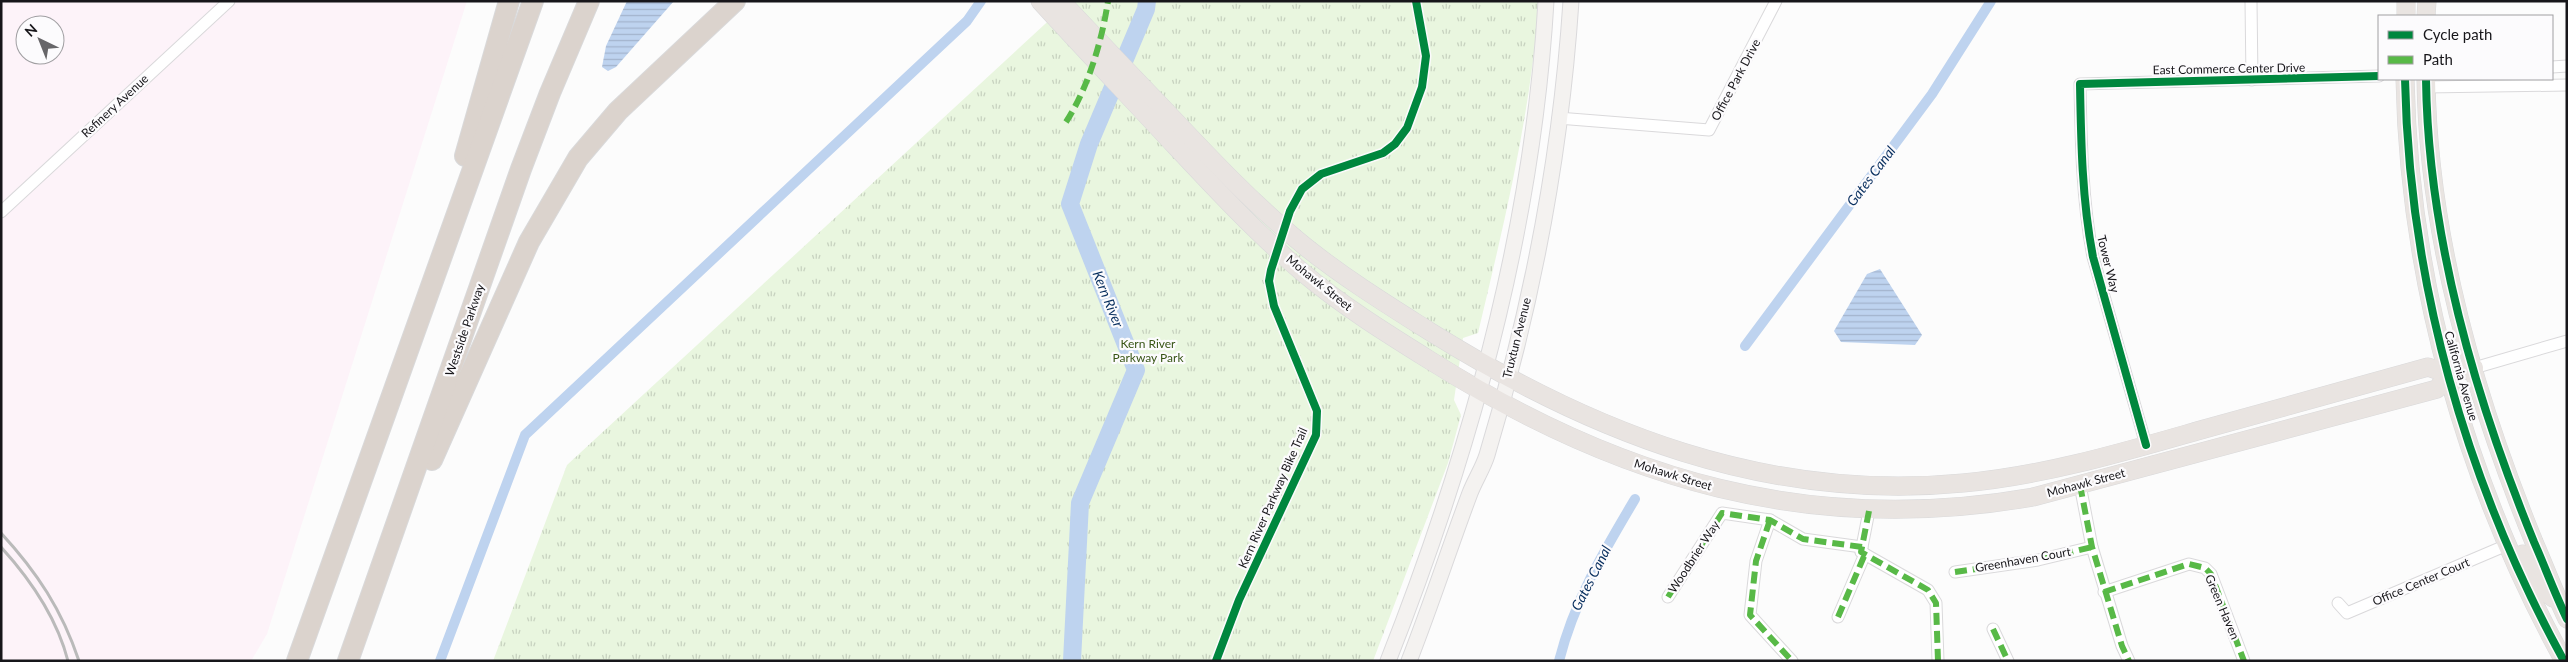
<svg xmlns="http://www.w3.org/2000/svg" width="2568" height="662" viewBox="0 0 2568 662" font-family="Lato,sans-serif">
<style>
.industrial{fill:#fdf3f9;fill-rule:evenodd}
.park{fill:url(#park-tufts)}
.water{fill:url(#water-rules)}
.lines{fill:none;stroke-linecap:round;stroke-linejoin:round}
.canal{stroke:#bed3ef;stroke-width:10}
.river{stroke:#bed3ef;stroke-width:18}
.street-casing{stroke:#dad9db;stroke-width:13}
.secondary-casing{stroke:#dad9db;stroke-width:17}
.primary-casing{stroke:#d9d9da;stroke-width:19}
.highway-casing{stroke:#d9d9da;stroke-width:22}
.street{stroke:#fff;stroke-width:11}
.secondary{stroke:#f4f2f0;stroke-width:15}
.primary{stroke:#e9e4e1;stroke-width:18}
.highway{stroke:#dbd3cd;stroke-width:20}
.rail{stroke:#bababa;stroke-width:3}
.quiet{stroke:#58b947;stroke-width:6;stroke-dasharray:12 6;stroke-linecap:butt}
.cycleway-casing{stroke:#fcfbfd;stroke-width:11}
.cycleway{stroke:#00873e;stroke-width:8}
.labels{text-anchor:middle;stroke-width:4.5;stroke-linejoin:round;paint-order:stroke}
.street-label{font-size:12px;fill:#17161a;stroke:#fcfbfd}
.park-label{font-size:12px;fill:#385516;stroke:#fcfbfd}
.water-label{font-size:14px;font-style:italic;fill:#072e5e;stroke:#fcfbfd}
</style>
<defs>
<pattern id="park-tufts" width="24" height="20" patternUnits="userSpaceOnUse" patternTransform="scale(1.25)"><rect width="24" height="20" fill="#e9f6df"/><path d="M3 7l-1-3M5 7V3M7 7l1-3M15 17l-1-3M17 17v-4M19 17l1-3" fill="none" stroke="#c7d2bf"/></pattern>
<pattern id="water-rules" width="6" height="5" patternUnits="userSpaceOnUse" patternTransform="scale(1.25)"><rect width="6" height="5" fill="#bed3ef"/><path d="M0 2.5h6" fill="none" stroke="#a3b4cc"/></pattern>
</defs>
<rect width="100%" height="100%" fill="#fcfcfc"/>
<path class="industrial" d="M1,1h466l-200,633 -16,27h-250zM25,25h30v30h-30z"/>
<path class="park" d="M1070,1h469c-8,112 -35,223 -61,332l-15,5 -9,62 7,15 -13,48 -75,198h-880l74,-196z"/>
<g class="water">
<path d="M627,1h47l-58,66 -8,4 -6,-4 4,-21z"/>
<path d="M1880,269l42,66 -7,10 -74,-3 -7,-11 33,-57z"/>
</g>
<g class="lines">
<g class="canal">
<path d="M1745,346l187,-252 59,-93"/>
<path d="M440,661l85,-226 442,-414 14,-20"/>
<path d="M1559,661c15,-60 45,-110 76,-162"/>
</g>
<path class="river" d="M1072,661l8,-158 56,-133 -66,-166 19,-60 57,-135 1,-8"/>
<defs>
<g id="street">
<path d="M2251,1l1,79"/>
<path d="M2552,67l15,-1"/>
<path d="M2426,87l141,-2"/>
<path d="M1558,118l151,12 67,-129"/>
<path d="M1,212l228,-211"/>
<path d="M2474,368l93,-27"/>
<path d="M2146,445l-53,-188c-11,-57 -12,-115 -13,-173l299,-8"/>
<path d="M2080,485l12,62 30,99 7,15"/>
<path d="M1869,511l-8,41 67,38 8,13 2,58"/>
<path d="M1770,520l-14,41 -6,54 42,46"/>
<path d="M1955,572l83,-12 54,-13"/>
<path d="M2104,592l85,-28 16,4 6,6 33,87"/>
<path d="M1668,597l54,-84 48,7 33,19 59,8"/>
<path d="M2338,603l9,10 160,-68"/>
<path d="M1838,617l27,-63"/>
<path d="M1993,629l15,32"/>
</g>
<g id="secondary">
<path d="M1388,661c83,-210 145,-433 158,-660"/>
<path d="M1409,661c22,-56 40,-112 61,-168 5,-13 13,-25 17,-38 44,-146 74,-301 84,-454"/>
</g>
<g id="primary">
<path d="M1040,1c41,45 83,89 124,133 44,47 88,95 137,137 40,34 85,62 130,90 189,119 379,175 602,136l404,-108 11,-15"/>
<path d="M1061,1c34,36 68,72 102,107 46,49 92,98 144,140 39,31 81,57 122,83 163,102 338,171 534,152 79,-7 157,-30 234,-52 77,-21 154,-43 231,-64l20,7 26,-6"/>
<path d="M2406,16v-15"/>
<path d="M2426,16l1,-15"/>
<path d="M2405,79c4,203 61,404 159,582"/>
<path d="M2426,79c2,156 49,319 108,463 11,25 21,52 33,77"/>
<path d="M2523,554l18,34 12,10"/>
</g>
<g id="highway">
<path d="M465,156l44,-155"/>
<path d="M432,460l97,-218 49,-84 40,-47 117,-110"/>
<path d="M297,661l236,-660"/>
<path d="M348,661l173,-492 29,-76 39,-92"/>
</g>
</defs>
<use href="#street" class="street-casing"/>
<use href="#secondary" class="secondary-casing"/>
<use href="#primary" class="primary-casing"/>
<use href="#highway" class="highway-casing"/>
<use href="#street" class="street"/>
<use href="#secondary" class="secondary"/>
<use href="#primary" class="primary"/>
<use href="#highway" class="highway"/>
<g class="rail">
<path d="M1,533c36,39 61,77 78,128"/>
<path d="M1,547c30,33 56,71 67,114"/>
</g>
<g class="quiet">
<path d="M1066,122c22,-34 36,-81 42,-121"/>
<path d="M2080,485l12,62 30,99 7,15"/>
<path d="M1869,511l-8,41 67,38 8,13 2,58"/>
<path d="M1770,520l-14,41 -6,54 42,46"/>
<path d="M1955,572l83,-12 54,-13"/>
<path d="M2104,592l85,-28 16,4 6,6 33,87"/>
<path d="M1668,597l54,-84 48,7 33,19 59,8"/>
<path d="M1838,617l27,-63"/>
<path d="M1993,629l15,32"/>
</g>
<defs>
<g id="cycleway">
<path d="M2405,79c4,203 61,404 159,582"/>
<path d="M2426,79c2,156 49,319 108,463 11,25 21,52 33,77"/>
<path d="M2146,445l-53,-188c-11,-57 -12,-115 -13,-173l299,-8"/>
<path d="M1216,661l23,-61 77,-165 1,-24 -43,-105 -5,-25 2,-11 19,-59 12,-22 19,-15 62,-21 12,-9 12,-16 15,-41 4,-31 -10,-55"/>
</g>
</defs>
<use href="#cycleway" class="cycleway-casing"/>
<use href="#cycleway" class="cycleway"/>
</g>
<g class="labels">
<g class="street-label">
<text transform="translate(2229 69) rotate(-1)" y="4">East Commerce Center Drive</text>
<text transform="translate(1736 80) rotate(-62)" y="4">Office Park Drive</text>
<text transform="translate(115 106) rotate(-43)" y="4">Refinery Avenue</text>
<text transform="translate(2108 264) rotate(76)" y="4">Tower Way</text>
<text transform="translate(1319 283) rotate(39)" y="4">Mohawk Street</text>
<text transform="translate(465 330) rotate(-71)" y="4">Westside Parkway</text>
<text transform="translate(1517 338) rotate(-76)" y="4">Truxtun Avenue</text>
<text transform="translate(2461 376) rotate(74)" y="4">California Avenue</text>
<text transform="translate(1673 475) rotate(17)" y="4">Mohawk Street</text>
<text transform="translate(2086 483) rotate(-15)" y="4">Mohawk Street</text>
<text transform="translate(1273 498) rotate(-66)" y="4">Kern River Parkway Bike Trail</text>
<text transform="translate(1694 557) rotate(-57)" y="4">Woodbrier Way</text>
<text transform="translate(2023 560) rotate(-10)" y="4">Greenhaven Court</text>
<text transform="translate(2421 582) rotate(-23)" y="4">Office Center Court</text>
<text transform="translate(2222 607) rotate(67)" y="4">Green Haven</text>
</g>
<g class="park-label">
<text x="1148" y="348">Kern River<tspan x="1148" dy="14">Parkway Park</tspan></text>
</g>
<g class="water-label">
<text transform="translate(1871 176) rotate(-53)" y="5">Gates Canal</text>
<text transform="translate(1108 299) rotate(68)" y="5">Kern River</text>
<text transform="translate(1591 578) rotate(-63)" y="5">Gates Canal</text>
</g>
</g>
<rect width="2568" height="662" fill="none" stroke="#17161a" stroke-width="5"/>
<rect x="2378" y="15" width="175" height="65" fill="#fcfbfd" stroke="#a09fa2"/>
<rect x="2388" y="31" width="25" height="8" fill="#00873e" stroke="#a09fa2"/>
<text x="2423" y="40" font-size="15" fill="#17161a">Cycle path</text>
<rect x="2388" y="56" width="25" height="8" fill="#58b947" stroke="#a09fa2"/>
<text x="2423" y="65" font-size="15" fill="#17161a">Path</text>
<g transform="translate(40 40) rotate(317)"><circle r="24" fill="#fcfbfd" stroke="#a09fa2"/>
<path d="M0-4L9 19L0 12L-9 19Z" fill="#676669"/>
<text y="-8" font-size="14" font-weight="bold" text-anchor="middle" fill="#17161a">N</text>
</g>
</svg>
